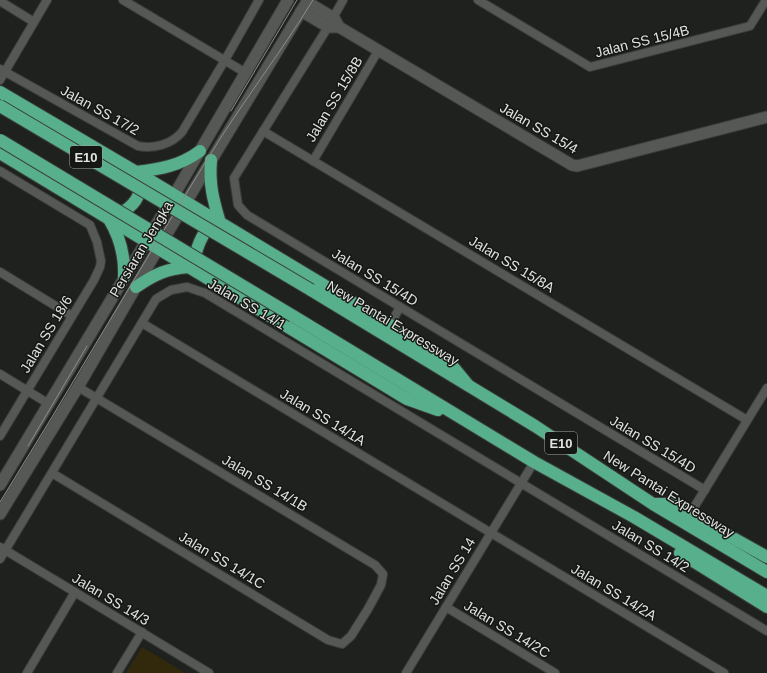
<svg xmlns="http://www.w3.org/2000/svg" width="767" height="673" viewBox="0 0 767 673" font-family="Helvetica,sans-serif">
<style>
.green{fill:#32290c}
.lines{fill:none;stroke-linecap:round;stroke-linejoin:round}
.street-casing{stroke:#3c3e3c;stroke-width:10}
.secondary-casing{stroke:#3c3e3c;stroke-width:13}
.highway-casing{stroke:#3c3e3c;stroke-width:14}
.street{stroke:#555854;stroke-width:8}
.secondary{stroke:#555854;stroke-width:11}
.highway{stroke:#57af8b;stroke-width:12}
.tram{stroke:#8b8d8a;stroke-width:1}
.highway-bridge-casing{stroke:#3c3e3c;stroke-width:14;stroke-linecap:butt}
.highway-bridge{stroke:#57af8b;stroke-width:12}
.labels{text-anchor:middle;stroke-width:3;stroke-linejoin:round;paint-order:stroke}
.shield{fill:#151714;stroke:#a4a6a3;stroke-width:1}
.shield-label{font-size:13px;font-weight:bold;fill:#e1e3e0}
.street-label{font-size:14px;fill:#e1e3e0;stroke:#151714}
</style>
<rect width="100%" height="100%" fill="#1e211d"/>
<path class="green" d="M142,647l43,26h-59z"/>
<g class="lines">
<defs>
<g id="street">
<path d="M123,0l123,73"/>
<path d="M343,0l-15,27 -94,151 4,27 9,10 458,275"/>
<path d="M478,0l112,67 160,-41 16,-26"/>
<path d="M0,1l34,21"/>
<path d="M0,69l138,77c15,3 33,-1 44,-14l43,-72 34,-60"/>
<path d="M0,80l47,-80"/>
<path d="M263,131l484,289"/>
<path d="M313,161l65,-110"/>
<path d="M0,171l90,54 7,17 4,19 -1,6 -6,13 -94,156"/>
<path d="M0,272l72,44"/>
<path d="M142,323l582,350"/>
<path d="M390,325l10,-18"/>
<path d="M0,374l49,30"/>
<path d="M52,473l276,167 14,4 9,-8 17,-27 13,-24 2,-11 -8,-9 -297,-178"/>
<path d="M690,514l77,-126"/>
<path d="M0,547l209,126"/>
<path d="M0,559l156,-260 15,-9 16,-3 18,6 562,338"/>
<path d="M446,607l109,66"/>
<path d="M27,673l48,-81"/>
<path d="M117,673l25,-41"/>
<path d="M406,673l128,-211"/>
</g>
<g id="secondary">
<path d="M307,2l27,16 5,9"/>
<path d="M301,11l27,16h11l233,138 5,1 190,-49"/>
<path d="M0,485l177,-295 111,-190"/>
<path d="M0,514l78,-127 78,-135 152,-252"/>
</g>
<g id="highway">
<path d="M0,92l136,80 254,153 64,43 14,17"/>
<path d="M0,153l407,246 31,11"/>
<path d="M211,160c-2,25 2,39 9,63"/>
<path d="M136,172c24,-3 44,-6 64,-21"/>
<path d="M113,216c11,-3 23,-12 26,-23 2,-4 1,-9 1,-13"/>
<path d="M109,219c11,18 16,36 15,58"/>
<path d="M194,267c0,-13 8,-40 23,-44"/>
<path d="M136,287c19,-13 30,-18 53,-20"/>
<path d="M311,290l224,136 118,78 114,68"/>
<path d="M293,316l241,146 100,55 133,79"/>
<path d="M654,504h18l95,53"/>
<path d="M680,553l87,54"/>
</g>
</defs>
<use href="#street" class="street-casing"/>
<use href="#secondary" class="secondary-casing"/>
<use href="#highway" class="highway-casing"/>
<use href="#street" class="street"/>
<use href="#secondary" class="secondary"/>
<use href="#highway" class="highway"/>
<g class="tram">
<path d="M231,111l66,-111"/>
<path d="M28,446l59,-100"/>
<path d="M0,502c71,-114 137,-230 208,-344 33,-54 72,-104 105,-158"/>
</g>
<defs>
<g id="highway-bridge">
<path d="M0,106l311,184"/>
<path d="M0,140l293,176"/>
</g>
</defs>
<use href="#highway-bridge" class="highway-bridge-casing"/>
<use href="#highway-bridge" class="highway-bridge"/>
</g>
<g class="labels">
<g class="shield">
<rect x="70" y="146" width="32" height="22" rx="3"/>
<rect x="545" y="432" width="32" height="22" rx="3"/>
</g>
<g class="shield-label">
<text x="86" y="162">E10</text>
<text x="561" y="448">E10</text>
</g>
<g class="street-label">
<text transform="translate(642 41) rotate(-14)" y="5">Jalan SS 15/4B</text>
<text transform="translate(334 99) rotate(-59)" y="5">Jalan SS 15/8B</text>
<text transform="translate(100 110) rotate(29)" y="5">Jalan SS 17/2</text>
<text transform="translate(539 128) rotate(30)" y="5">Jalan SS 15/4</text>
<text transform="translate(141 249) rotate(-59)" y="5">Persiaran Jengka</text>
<text transform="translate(512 264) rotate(31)" y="5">Jalan SS 15/8A</text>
<text transform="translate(375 277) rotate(31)" y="5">Jalan SS 15/4D</text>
<text transform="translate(247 304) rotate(30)" y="5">Jalan SS 14/1</text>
<text transform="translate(393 323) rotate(31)" y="5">New Pantai Expressway</text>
<text transform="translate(46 334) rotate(-59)" y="5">Jalan SS 18/6</text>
<text transform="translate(323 417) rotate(31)" y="5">Jalan SS 14/1A</text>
<text transform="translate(653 444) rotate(31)" y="5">Jalan SS 15/4D</text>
<text transform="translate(265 483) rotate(31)" y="5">Jalan SS 14/1B</text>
<text transform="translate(669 494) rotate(32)" y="5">New Pantai Expressway</text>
<text transform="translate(651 546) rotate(31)" y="5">Jalan SS 14/2</text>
<text transform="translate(222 560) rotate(31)" y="5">Jalan SS 14/1C</text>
<text transform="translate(452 571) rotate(-59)" y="5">Jalan SS 14</text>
<text transform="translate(614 592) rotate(31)" y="5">Jalan SS 14/2A</text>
<text transform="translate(111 599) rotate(31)" y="5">Jalan SS 14/3</text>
<text transform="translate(507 629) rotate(31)" y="5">Jalan SS 14/2C</text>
</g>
</g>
</svg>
